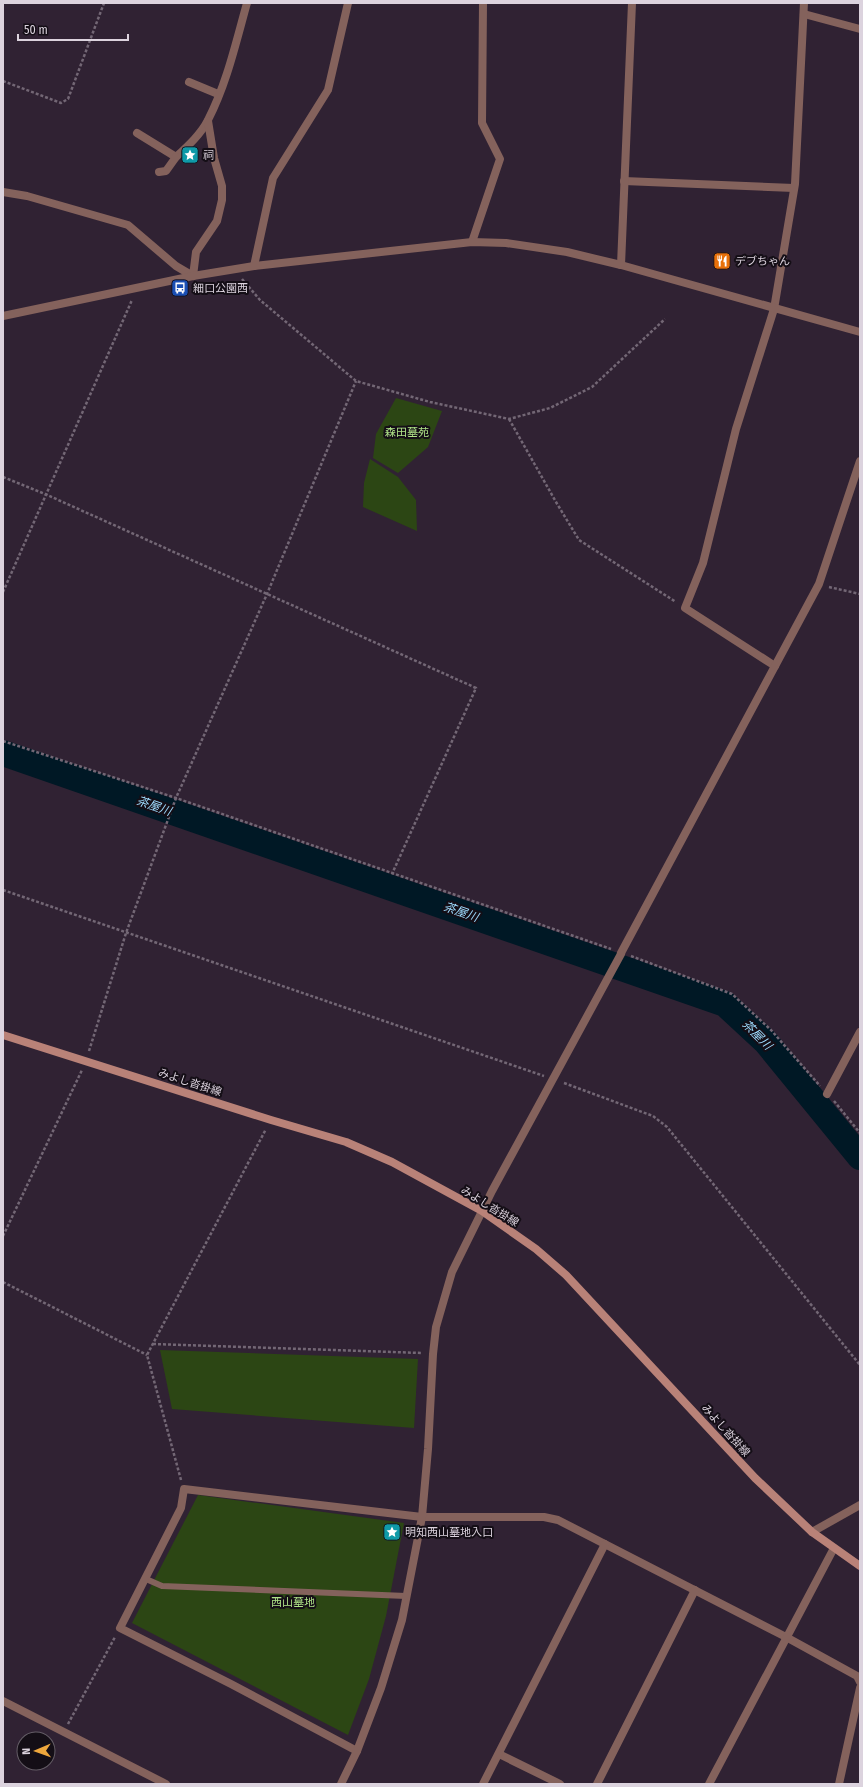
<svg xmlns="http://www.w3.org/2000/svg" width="863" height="1787" viewBox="0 0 863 1787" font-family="'Fira Sans Condensed','Noto Sans JP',sans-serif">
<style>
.green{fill:#2c4614}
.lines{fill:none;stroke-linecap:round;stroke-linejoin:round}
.river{stroke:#001825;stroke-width:26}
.path{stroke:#736775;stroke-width:2.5;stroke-dasharray:3 2;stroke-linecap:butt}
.service{stroke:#84625c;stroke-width:6}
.minor{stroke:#84625c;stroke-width:8}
.tertiary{stroke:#84625c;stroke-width:8}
.secondary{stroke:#b98278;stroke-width:8}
.labels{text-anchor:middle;stroke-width:4;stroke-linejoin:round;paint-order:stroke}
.poi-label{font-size:11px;fill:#dcd3de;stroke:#140e16;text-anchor:start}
.park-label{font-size:11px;fill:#b0e488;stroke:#140e16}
.street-label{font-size:11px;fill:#dcd3de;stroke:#140e16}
.water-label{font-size:12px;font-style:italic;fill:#9edcff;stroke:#140e16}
</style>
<rect width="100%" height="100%" fill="#302233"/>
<g class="green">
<path d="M396,398l46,13 -14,36 -30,26 -25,-15 3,-24z"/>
<path d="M370,459l28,18 18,23 1,31 -54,-24 1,-24z"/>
<path d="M160,1350l258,9 -4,69 -242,-19z"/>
<path d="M198,1495l206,28 -18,93 -17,63 -21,56 -216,-112z"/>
</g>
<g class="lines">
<path class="river" d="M3,753l722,251 41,38 94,115"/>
<g class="path">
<path d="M3,81l58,22 7,-4 36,-96"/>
<path d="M242,279l18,21 96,81 74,21 79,17 41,-11 42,-21 73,-68"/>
<path d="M509,419l47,83 23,38 97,62"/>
<path d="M3,477l42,17 431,194 -84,186"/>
<path d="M829,587l31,7"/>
<path d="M3,592l129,-292"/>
<path d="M3,741l173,57 435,151"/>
<path d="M3,890l541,186"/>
<path d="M631,956l101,38 39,36 49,56"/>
<path d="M89,1051l37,-118 50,-135 91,-204 89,-213"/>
<path d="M564,1083l89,33 14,11 193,238"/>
<path d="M834,1101l26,32"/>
<path d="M3,1236l79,-166"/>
<path d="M3,1282l144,73"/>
<path d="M153,1344l269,9"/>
<path d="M181,1480l-34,-125 119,-226"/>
<path d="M68,1724l47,-87"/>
</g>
<path class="service" d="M146,1579l16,7 244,10"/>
<g class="minor">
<path d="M804,14l56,15"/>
<path d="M189,82l29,12"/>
<path d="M137,133l39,24c12,-11 25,-23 32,-37 19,-37 28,-78 39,-117"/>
<path d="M159,172l7,-1 10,-14"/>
<path d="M624,181l170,7"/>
<path d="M3,192l24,4 101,29 48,41 17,10 3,-24 21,-31 5,-21v-14l-8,-28 -6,-37"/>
<path d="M472,242l28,-83 -18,-36 1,-120"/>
<path d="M621,265l11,-262"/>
<path d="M254,266l19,-88 55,-88 20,-87"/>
<path d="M775,666l-90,-58 18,-45 33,-134 38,-120 21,-125 9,-181"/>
<path d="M827,1094l33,-62"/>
<path d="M812,1532l48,-27"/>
<path d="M3,1701l163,83"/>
<path d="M357,1751l-126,-67 -111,-56 61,-120 3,-19 238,28h122l14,3 228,117 71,39 3,6"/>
<path d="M499,1754l61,30"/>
<path d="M483,1784l122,-240"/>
<path d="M597,1784l98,-194"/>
<path d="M709,1784l125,-236"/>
<path d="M839,1784l21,-96"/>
</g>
<g class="tertiary">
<path d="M3,316l190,-40 61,-10 218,-24 34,1 61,9 54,13 239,67"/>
<path d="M621,953l198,-369 41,-123"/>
<path d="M341,1784l16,-33 24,-63 21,-68 20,-103 6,-68 5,-95 3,-27 16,-55 40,-81 129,-237"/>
</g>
<path class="secondary" d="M3,1035l268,85 75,22 46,20 90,49 54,38 30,26 189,203 57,54 48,34"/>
</g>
<defs>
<symbol id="sight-square" viewBox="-11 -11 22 22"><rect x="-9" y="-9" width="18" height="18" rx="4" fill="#0f9aa8" stroke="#140e16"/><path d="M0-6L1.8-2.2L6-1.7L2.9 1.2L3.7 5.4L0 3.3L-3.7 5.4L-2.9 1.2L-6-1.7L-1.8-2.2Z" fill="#fff"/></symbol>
<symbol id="restaurant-square" viewBox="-11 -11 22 22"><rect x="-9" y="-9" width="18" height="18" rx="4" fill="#e8710a" stroke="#140e16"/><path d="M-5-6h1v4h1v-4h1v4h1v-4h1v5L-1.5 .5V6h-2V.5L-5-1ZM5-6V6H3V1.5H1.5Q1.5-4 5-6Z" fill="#fff"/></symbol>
<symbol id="bus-square" viewBox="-11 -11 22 22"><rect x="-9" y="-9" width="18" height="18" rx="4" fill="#1a4fb4" stroke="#140e16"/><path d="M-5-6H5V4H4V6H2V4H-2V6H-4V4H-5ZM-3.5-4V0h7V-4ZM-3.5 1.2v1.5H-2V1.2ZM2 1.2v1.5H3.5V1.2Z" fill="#fff"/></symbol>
</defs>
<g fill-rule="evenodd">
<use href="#sight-square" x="180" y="145" width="20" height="20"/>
<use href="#restaurant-square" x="712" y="251" width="20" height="20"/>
<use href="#bus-square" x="170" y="278" width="20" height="20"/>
<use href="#sight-square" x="382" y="1522" width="20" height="20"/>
</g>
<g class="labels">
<g class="poi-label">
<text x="203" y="159">祠</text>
<text x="735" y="265">デブちゃん</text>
<text x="193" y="292">細口公園西</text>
<text x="405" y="1536">明知西山墓地入口</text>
</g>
<g class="park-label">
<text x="407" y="436">森田墓苑</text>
<text x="293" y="1606">西山墓地</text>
</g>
<g class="street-label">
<text transform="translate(190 1082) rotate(18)" y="4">みよし沓掛線</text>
<text transform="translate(490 1206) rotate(32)" y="4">みよし沓掛線</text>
<text transform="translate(726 1430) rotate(48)" y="4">みよし沓掛線</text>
</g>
<g class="water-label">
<text transform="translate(154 806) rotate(19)" y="4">茶屋川</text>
<text transform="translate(461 912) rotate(19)" y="4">茶屋川</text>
<text transform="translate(757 1035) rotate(45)" y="4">茶屋川</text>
</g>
</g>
<rect width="863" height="1787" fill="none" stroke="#dcd3de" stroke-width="8"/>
<g transform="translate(36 1751) rotate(268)"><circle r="19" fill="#140e16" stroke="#645d66"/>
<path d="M0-3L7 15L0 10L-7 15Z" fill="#efa73d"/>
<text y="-6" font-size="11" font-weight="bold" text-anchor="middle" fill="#dcd3de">N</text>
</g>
<path d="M18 34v6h110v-6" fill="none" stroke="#dcd3de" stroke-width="2"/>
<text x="24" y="34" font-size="12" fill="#dcd3de" stroke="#140e16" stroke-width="3" paint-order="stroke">50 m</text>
</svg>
